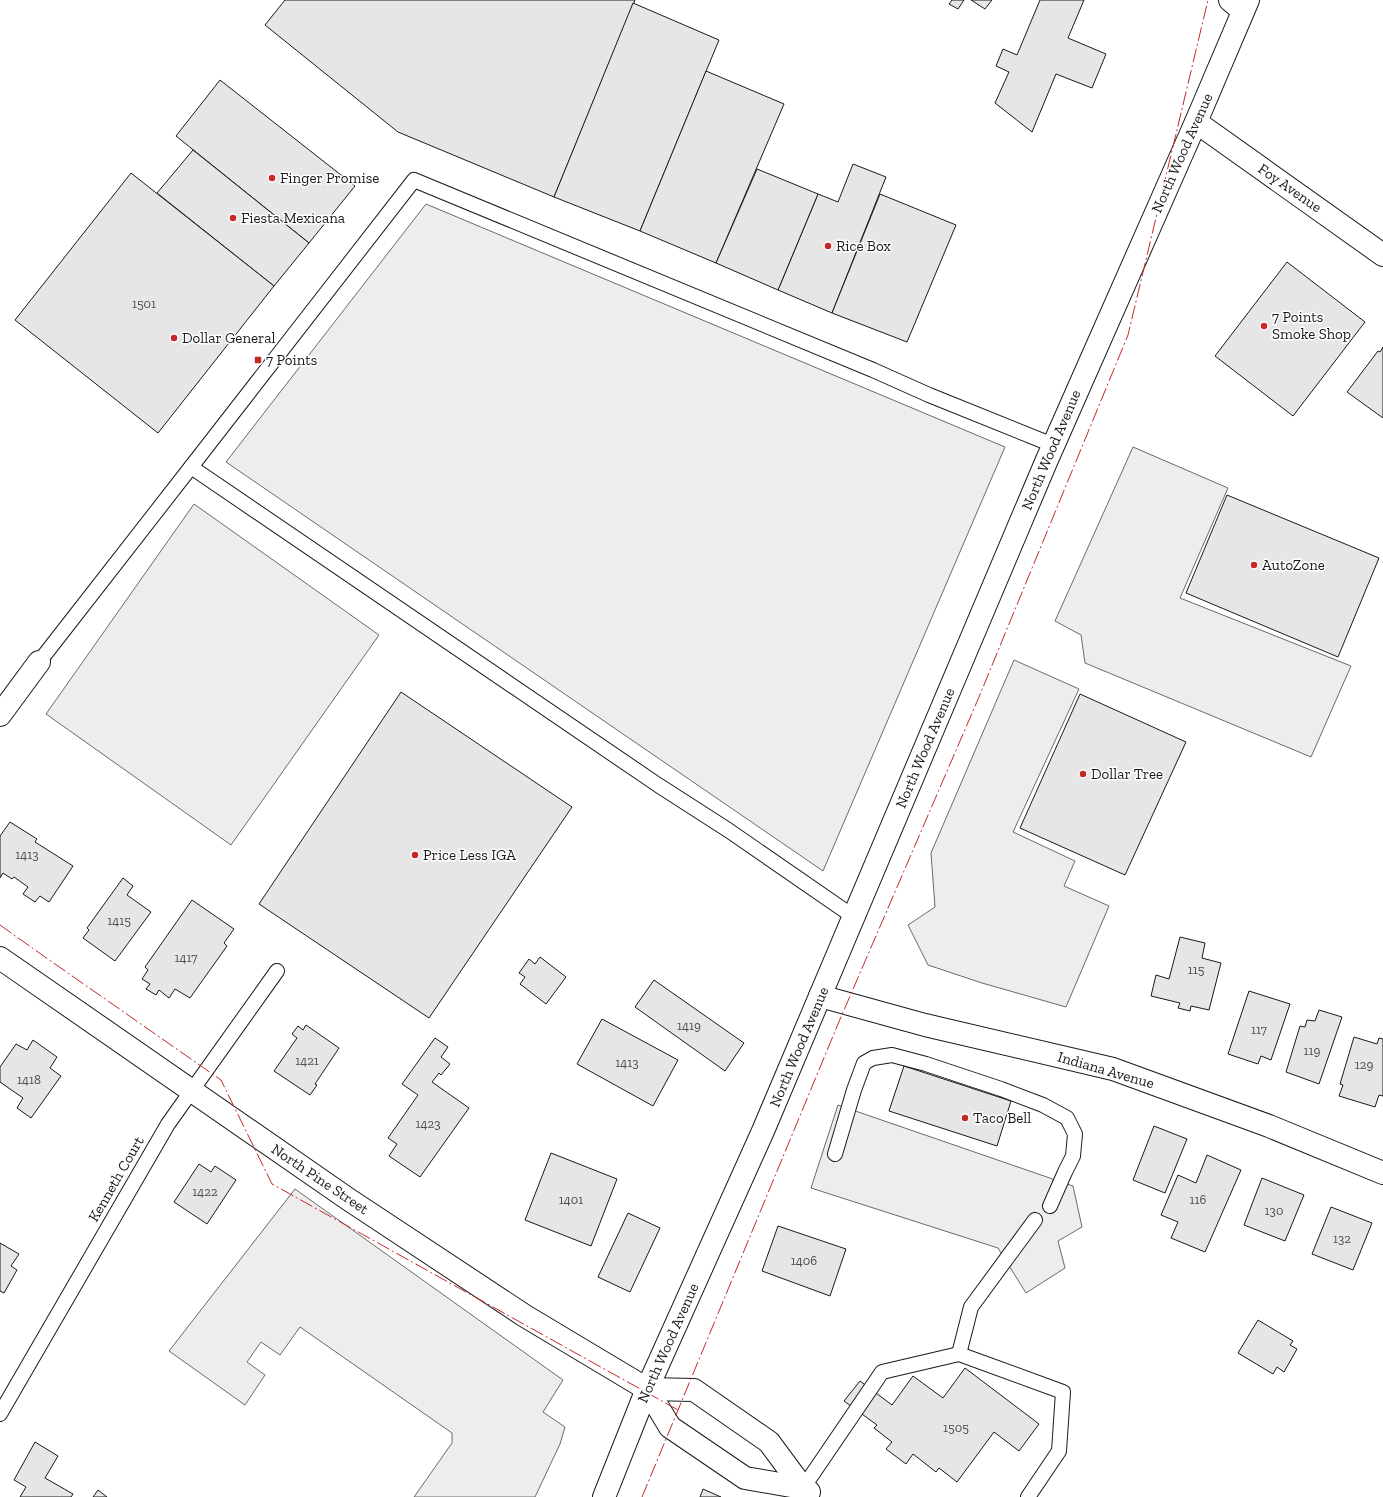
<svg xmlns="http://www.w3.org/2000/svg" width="1383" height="1497" viewBox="0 0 1383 1497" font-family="'Zilla Slab',serif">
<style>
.parking{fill:#ededed;stroke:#6a6a6a}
.building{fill:#e6e6e6;stroke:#1a1a1a}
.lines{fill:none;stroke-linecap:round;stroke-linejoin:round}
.lane-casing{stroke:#1a1a1a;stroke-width:16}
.street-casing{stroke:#1a1a1a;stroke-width:24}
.secondary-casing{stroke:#1a1a1a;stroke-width:24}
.lane{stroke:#fff;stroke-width:14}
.street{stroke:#fff;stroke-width:22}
.secondary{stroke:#fff;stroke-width:22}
.power{stroke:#c62828;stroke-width:1;stroke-dasharray:14 3 2 3;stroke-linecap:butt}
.poi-dot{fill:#c62828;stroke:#fff;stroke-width:1.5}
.labels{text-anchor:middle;stroke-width:3;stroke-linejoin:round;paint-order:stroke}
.number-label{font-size:13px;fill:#4d4d4d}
.street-label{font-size:15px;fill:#1a1a1a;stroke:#fff}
.poi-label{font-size:15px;fill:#1a1a1a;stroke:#fff;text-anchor:start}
</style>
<rect width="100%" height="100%" fill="#fff"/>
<g class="parking">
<path d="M426,204l579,243 -182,424 -597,-409z"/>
<path d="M1133,447l95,41 -48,110 171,68 -40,91 -226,-94 -4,-28 -26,-14z"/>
<path d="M194,504l185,131 -148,210 -185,-131z"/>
<path d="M1014,660l65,29 -66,143 62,29 -11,25 45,20 -43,101 -84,-24 -54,-18 -20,-40 27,-18 -4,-54z"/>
<path d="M838,1105l235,81 9,41 -24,14 7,27 -39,25 -28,-45 -187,-60z"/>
<path d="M295,1189l268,191 -20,32 22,15 -5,17 -25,53h-121l38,-54v-10l-152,-106 -20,28 -19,-13 -14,20 18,13 -20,30 -76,-54z"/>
</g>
<g class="building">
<path d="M285,0h350l-81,197 -156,-65 -133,-107z"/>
<path d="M952,0h12l-6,9 -9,-5z"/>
<path d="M971,0h21l-7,9z"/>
<path d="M1040,0h44l-16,38 38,16 -14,34 -36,-14 -24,58 -37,-29 14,-31 -13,-6 7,-17 14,6z"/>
<path d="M633,3l86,37 -79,191 -86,-34z"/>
<path d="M706,71l78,33 -68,159 -76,-32z"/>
<path d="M220,80l135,106 -46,57 -133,-107z"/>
<path d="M193,150l116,93 -35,43 -117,-93z"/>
<path d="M853,164l33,13 -54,136 -54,-23 40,-96 20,8z"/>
<path d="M757,169l61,25 -40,96 -62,-27z"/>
<path d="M131,173l143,113 -116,147 -143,-113z"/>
<path d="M880,194l76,31 -49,117 -75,-29z"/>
<path d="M1287,262l78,60 -72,94 -78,-60z"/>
<path d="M1383,347v71l-36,-26 31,-41 2,1z"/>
<path d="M1227,495l152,63 -41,99 -152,-64z"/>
<path d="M401,692l171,115 -143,211 -170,-114z"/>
<path d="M1080,694l106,48 -61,133 -105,-47z"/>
<path d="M10,822l27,17 -2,3 38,24 -24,36 -9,-6 -5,6 -12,-8 5,-7 -14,-10 -2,2 -9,-6 -3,5v-42z"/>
<path d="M123,878l10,8 -6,9 24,17 -36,49 -32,-23 6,-8 -2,-2z"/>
<path d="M192,900l42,29 -10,14 3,3 -37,52 -15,-9 -6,9 -10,-8 -3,5 -10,-6 4,-5 -8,-5 6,-9 -3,-3z"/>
<path d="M1180,937l25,6 -3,15 19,5 -12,47 -18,-4 -1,5 -12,-3 2,-5 -29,-7 5,-21 13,4z"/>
<path d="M540,957l26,20 -20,27 -26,-20 5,-7 -6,-4 10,-14 6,5z"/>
<path d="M654,980l90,63 -19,28 -90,-64z"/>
<path d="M1249,991l41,13 -19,56 -10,-4 -3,8 -30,-10z"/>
<path d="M1319,1010l23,7 -23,67 -33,-12 14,-46 5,1 2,-7 8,1z"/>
<path d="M602,1019l76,41 -25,46 -76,-42z"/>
<path d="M306,1025l33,23 -24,36 2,1 -7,10 -36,-24 23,-33 -5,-4 6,-8 5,4z"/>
<path d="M1354,1037l23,7 2,-6 4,1v57l-4,-1 -4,12 -36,-11 4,-11 -3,-1z"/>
<path d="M435,1038l13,9 -7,10 9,7 -9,11 -2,-2 -7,9 37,26 -49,69 -31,-21 8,-12 -9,-6 30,-43 -16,-11z"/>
<path d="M33,1040l24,17 -7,11 11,8 -30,42 -14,-10 6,-10 -23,-16v-15l16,-23 11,6z"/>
<path d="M904,1066l107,35 -14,45 -108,-35z"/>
<path d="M1154,1126l33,13 -22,54 -32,-13z"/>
<path d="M551,1153l66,26 -26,67 -66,-26z"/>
<path d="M1207,1155l34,15 -36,82 -34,-14 7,-16 -17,-7 17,-40 18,8z"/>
<path d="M199,1164l12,8 4,-6 21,14 -29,44 -33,-22z"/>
<path d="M1262,1178l42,17 -19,46 -41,-16z"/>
<path d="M1331,1207l41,16 -19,47 -41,-16z"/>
<path d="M628,1213l32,15 -30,64 -32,-15z"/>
<path d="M778,1226l68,23 -16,47 -68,-25z"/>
<path d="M0,1243l19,11 -8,12 6,4 -13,23 -4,-2z"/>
<path d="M1258,1320l35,21 -3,4 7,4 -13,23 -7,-5 -4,7 -35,-21z"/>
<path d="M965,1368l74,56 -20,27 -25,-19 -37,50 -18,-14 -3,4 -23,-18 -7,10 -20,-15 6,-7 -18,-14 3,-3 -33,-24 16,-20 32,24 21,-29 30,22z"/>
<path d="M35,1442l23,14 -13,22 28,16 -2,3h-51l6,-10 -12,-7z"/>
<path d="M703,1489l18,8h-21z"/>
<path d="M98,1490l9,7h-14z"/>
</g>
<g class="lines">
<defs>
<g id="lane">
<path d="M191,467l223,-287 459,190 56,25 124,50"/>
<path d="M39,662l152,-195 467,318 70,45 126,87"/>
<path d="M835,1154l19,-64 10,-27 9,-5 19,-3 34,9 75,25 42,16 24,13 8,16 -2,22 -8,16 -15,34"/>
<path d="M959,1354l12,-47 64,-87"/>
<path d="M0,1414l168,-290 109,-153"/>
<path d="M803,1488l79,-116 77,-18 104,38 -4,59 -31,46"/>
</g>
<g id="street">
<path d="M1230,0l13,11"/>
<path d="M1196,122l187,133"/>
<path d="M0,715l39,-53"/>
<path d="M820,996l105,29 188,44 156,57 114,47"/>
</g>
<g id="secondary">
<path d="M0,958l348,241 177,117 122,73 23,38 75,51 58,10"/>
<path d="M647,1389l47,1 75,52 34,46 6,4"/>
<path d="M604,1497l43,-108 116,-258 283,-669 150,-340 52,-122"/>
</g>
</defs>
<use href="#lane" class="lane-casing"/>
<use href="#street" class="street-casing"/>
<use href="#secondary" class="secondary-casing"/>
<use href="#lane" class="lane"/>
<use href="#street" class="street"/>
<use href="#secondary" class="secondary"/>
<g class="power">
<path d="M0,925l45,32 176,123 51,104 406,226"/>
<path d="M642,1497l196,-473 141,-327 149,-362 80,-335"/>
</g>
</g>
<g class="poi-dot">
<circle cx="272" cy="178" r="4"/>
<circle cx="233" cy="218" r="4"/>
<circle cx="828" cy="246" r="4"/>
<circle cx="1264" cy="326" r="4"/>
<circle cx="174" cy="338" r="4"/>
<rect x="254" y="356" width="8" height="8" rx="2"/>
<circle cx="1254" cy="565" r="4"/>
<circle cx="1083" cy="774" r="4"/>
<circle cx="415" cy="855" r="4"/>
<circle cx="965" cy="1118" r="4"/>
</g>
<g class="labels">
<g class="number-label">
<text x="144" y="308">1501</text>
<text x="27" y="859">1413</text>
<text x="119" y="925">1415</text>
<text x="186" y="962">1417</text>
<text x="1196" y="974">115</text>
<text x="689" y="1030">1419</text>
<text x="1259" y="1034">117</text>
<text x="1312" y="1055">119</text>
<text x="307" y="1065">1421</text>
<text x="627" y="1067">1413</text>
<text x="1364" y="1069">129</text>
<text x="29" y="1084">1418</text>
<text x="428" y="1128">1423</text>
<text x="205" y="1196">1422</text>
<text x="571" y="1204">1401</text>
<text x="1198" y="1204">116</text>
<text x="1274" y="1215">130</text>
<text x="1342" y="1243">132</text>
<text x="804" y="1265">1406</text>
<text x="956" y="1432">1505</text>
</g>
<g class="street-label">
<text transform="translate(1182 153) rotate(-66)" y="5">North Wood Avenue</text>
<text transform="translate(1290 188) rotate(35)" y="5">Foy Avenue</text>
<text transform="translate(1051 450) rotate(-67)" y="5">North Wood Avenue</text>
<text transform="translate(925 748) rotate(-67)" y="5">North Wood Avenue</text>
<text transform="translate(799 1047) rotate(-67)" y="5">North Wood Avenue</text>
<text transform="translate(1106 1070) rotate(16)" y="5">Indiana Avenue</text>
<text transform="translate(116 1179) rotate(-60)" y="5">Kenneth Court</text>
<text transform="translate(320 1179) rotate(34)" y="5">North Pine Street</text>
<text transform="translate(668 1343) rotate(-66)" y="5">North Wood Avenue</text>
</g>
<g class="poi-label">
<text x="280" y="183">Finger Promise</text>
<text x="241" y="223">Fiesta Mexicana</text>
<text x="836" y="251">Rice Box</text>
<text x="1272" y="322">7 Points<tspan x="1272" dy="17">Smoke Shop</tspan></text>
<text x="182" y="343">Dollar General</text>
<text x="266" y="365">7 Points</text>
<text x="1262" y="570">AutoZone</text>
<text x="1091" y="779">Dollar Tree</text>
<text x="423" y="860">Price Less IGA</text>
<text x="973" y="1123">Taco Bell</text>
</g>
</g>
</svg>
